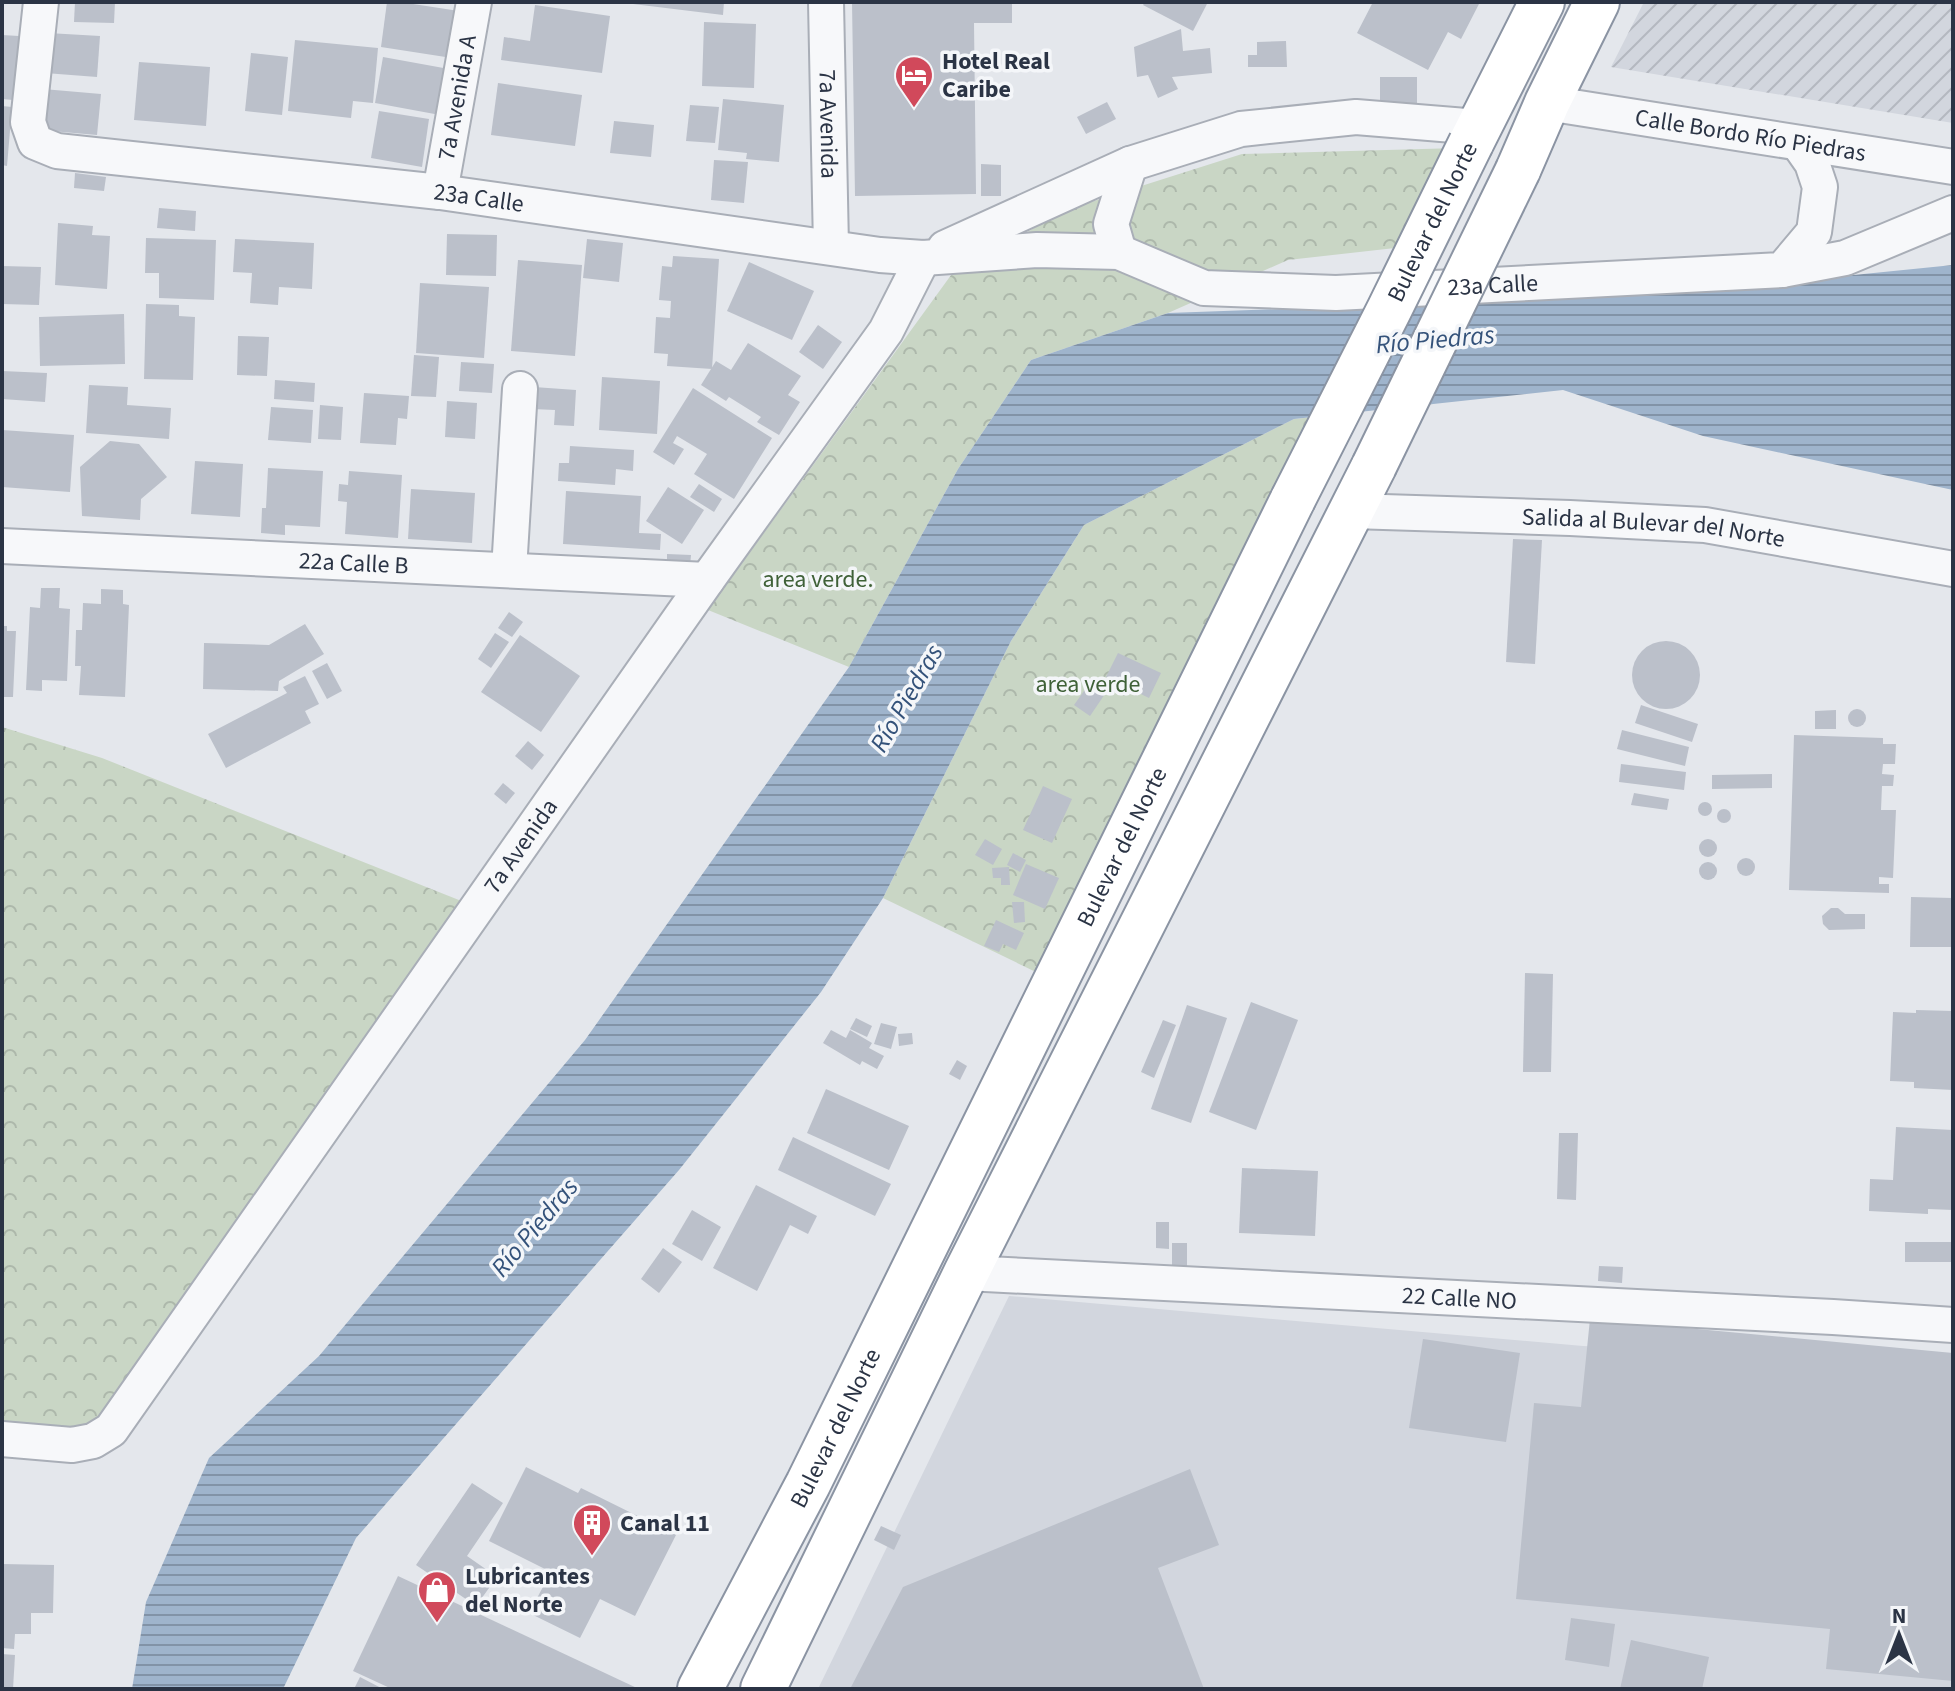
<svg xmlns="http://www.w3.org/2000/svg" width="1955" height="1691" viewBox="0 0 1955 1691" font-family="'Source Sans 3',sans-serif">
<style>
.built{fill:#d2d6de}
.industrial{fill:url(#industrial-furrows)}
.park{fill:url(#park-crowns)}
.water{fill:url(#water-rules)}
.building{fill:#bbc0ca}
.lines{fill:none;stroke-linecap:round;stroke-linejoin:round}
.minor-casing{stroke:#a9aeb7;stroke-width:38}
.highway-casing{stroke:#8b94a3;stroke-width:48}
.minor{stroke:#f7f8fa;stroke-width:34}
.highway{stroke:#fff;stroke-width:44}
.highway-bridge-casing{stroke:#8b94a3;stroke-width:48;stroke-linecap:butt}
.highway-bridge{stroke:#fff;stroke-width:44}
.labels{text-anchor:middle;stroke-width:7;stroke-linejoin:round;paint-order:stroke}
.poi-label{font-size:24px;font-weight:bold;fill:#2b3445;stroke:#f4f6f9;text-anchor:start}
.street-label{font-size:24px;fill:#2b3445;stroke:#f4f6f9}
.park-label{font-size:24px;fill:#3f6138;stroke:#f4f6f9}
.water-label{font-size:26px;font-style:italic;fill:#34527a;stroke:#f4f6f9}
</style>
<defs>
<pattern id="industrial-furrows" width="10" height="10" patternUnits="userSpaceOnUse" patternTransform="scale(2)"><rect width="10" height="10" fill="#d2d6de"/><path d="M-1 1l2-2M0 10L10 0M9 11l2-2" fill="none" stroke="#b4b8c0"/></pattern>
<pattern id="park-crowns" width="20" height="18" patternUnits="userSpaceOnUse" patternTransform="scale(2)"><rect width="20" height="18" fill="#c9d6c5"/><path d="M2 6a3 3 0 1 1 6 0M12 15a3 3 0 1 1 6 0" fill="none" stroke="#adb8ab"/></pattern>
<pattern id="water-rules" width="6" height="5" patternUnits="userSpaceOnUse" patternTransform="scale(2)"><rect width="6" height="5" fill="#9fb4cc"/><path d="M0 2.5h6" fill="none" stroke="#8293a7"/></pattern>
</defs>
<rect width="100%" height="100%" fill="#e4e7ec"/>
<path class="built" d="M1009,1296l574,50 370,15v328h-1135z"/>
<path class="industrial" d="M1644,2h309v121l-342,-56z"/>
<g class="park">
<path d="M1458,148l-54,99 -116,13 -120,53 -137,47 -73,109 -109,198 -141,-57 246,-339 118,-63 170,-54z"/>
<path d="M1323,416l-283,558 -157,-76 128,-257 73,-116 210,-106z"/>
<path d="M2,727l100,31 372,148 -377,526 -95,-8z"/>
</g>
<path class="water" d="M1953,265v225l-250,-54 -140,-46 -269,29 -210,106 -73,116 -128,257 -62,94 -142,178 -323,368 -73,151h-151l14,-87 63,-144 110,-102 266,-316 264,-373 109,-198 73,-109 137,-47 172,-6 474,-28z"/>
<g class="building">
<path d="M75,2h40l-1,21 -40,-1z"/>
<path d="M387,2h13l59,9 -7,47 -71,-11z"/>
<path d="M634,2h90l-1,13 -90,-11z"/>
<path d="M852,2h160v21h-38l2,171 -121,2z"/>
<path d="M1145,2h63l-15,29 -50,-26z"/>
<path d="M1373,2h107l-19,37 -13,-7 -20,38 -71,-37z"/>
<path d="M535,5l75,11 -8,57 -101,-13 3,-23 26,4z"/>
<path d="M704,22l52,2 -2,64 -52,-2z"/>
<path d="M1181,29l2,22 27,-3 2,25 -40,4 6,12 -20,9 -10,-23 -11,2 -3,-30z"/>
<path d="M48,33l52,3 -3,41 -52,-4z"/>
<path d="M2,35l17,1 -6,64 -11,-1z"/>
<path d="M295,40l83,8 -5,55 -20,-2 -2,17 -63,-7z"/>
<path d="M1286,41l1,26h-39v-12h9v-13z"/>
<path d="M251,53l37,4 -6,58 -37,-4z"/>
<path d="M383,57l66,12 -9,46 -65,-12z"/>
<path d="M139,62l71,5 -4,59 -72,-6z"/>
<rect x="1380" y="77" width="37" height="26"/>
<path d="M498,83l84,12 -7,51 -84,-11z"/>
<path d="M43,89l58,5 -4,41 -57,-5z"/>
<path d="M723,99l61,6 -5,57 -33,-3 1,-6 -29,-3z"/>
<path d="M1107,102l9,17 -30,15 -9,-17z"/>
<path d="M690,105l29,2 -4,36 -29,-2z"/>
<path d="M2,106l10,1 -5,59 -5,-1z"/>
<path d="M379,111l50,8 -7,48 -51,-9z"/>
<path d="M614,121l40,4 -3,32 -41,-4z"/>
<path d="M714,160l34,2 -4,41 -33,-3z"/>
<path d="M981,164l20,1v31h-20z"/>
<path d="M75,173l31,4 -2,14 -30,-3z"/>
<path d="M159,208l37,3 -1,20 -38,-3z"/>
<path d="M58,223l35,3 -1,9 18,1 -3,53 -52,-4z"/>
<path d="M447,234l50,1 -1,41 -50,-1z"/>
<path d="M146,238l70,2 -2,60 -55,-2v-25h-14z"/>
<path d="M235,239l79,4 -2,46 -33,-2 -1,18 -28,-2 2,-30 -19,-1z"/>
<path d="M587,239l36,4 -4,39 -36,-4z"/>
<path d="M673,256l46,3 -7,110 -45,-3 1,-12 -14,-1 2,-36 14,1 1,-17 -12,-1 3,-34 10,1z"/>
<path d="M518,260l64,5 -7,91 -64,-5z"/>
<path d="M749,262l65,29 -22,49 -65,-29z"/>
<path d="M2,266l39,1 -2,38 -37,-1z"/>
<path d="M420,283l69,4 -5,71 -68,-5z"/>
<path d="M146,304l33,1v11l16,1 -2,63 -49,-1z"/>
<path d="M124,314l1,50 -85,2 -1,-49z"/>
<path d="M818,325l24,17 -19,27 -24,-17z"/>
<path d="M238,336l31,1 -2,39 -30,-1z"/>
<path d="M748,343l53,33 -13,19 12,7 -21,33 -22,-13 4,-5 -32,-20 -3,4 -25,-16 15,-24 15,9z"/>
<path d="M414,355l25,2 -3,40 -25,-1z"/>
<path d="M461,362l33,2 -2,29 -33,-2z"/>
<path d="M2,371l45,2 -2,29 -43,-3z"/>
<path d="M602,377l58,4 -3,53 -58,-4z"/>
<path d="M275,380l40,3 -1,19 -40,-3z"/>
<path d="M89,385l39,2 -1,18 44,3 -2,31 -83,-6z"/>
<path d="M534,387l42,3 -2,36 -20,-1 1,-15 -23,-1z"/>
<path d="M693,388l79,50 -38,61 -40,-25 13,-20 -30,-18 -4,7 11,6 -10,16 -21,-13z"/>
<path d="M364,393l45,3 -2,23 -9,-1 -2,27 -36,-2z"/>
<path d="M447,401l30,2 -2,36 -30,-2z"/>
<path d="M320,405l23,2 -2,33 -23,-1z"/>
<path d="M271,407l42,3 -2,33 -43,-3z"/>
<path d="M2,430l72,5 -4,57 -68,-5z"/>
<path d="M110,441l29,3 28,33 -26,22 -1,21 -58,-4 -2,-49z"/>
<path d="M570,446l64,4 -1,21 -17,-2 -1,16 -57,-4 1,-18h10z"/>
<path d="M195,461l48,3 -3,53 -49,-3z"/>
<path d="M268,468l55,3 -3,56 -35,-2v10l-24,-2 1,-25h4z"/>
<path d="M349,471l53,4 -4,63 -53,-4 2,-32 -9,-1 1,-17 9,1z"/>
<path d="M699,484l23,15 -8,13 -24,-15z"/>
<path d="M668,487l36,23 -22,34 -36,-23z"/>
<path d="M411,489l64,4 -3,50 -64,-4z"/>
<path d="M566,491l75,5 -2,37 22,1 -1,16 -97,-6z"/>
<path d="M1513,539l29,1 -7,124 -29,-2z"/>
<path d="M667,554l24,1 -1,11 -23,-1z"/>
<path d="M41,588h19l-1,20 11,1 -3,72 -25,-1v11l-16,-1 4,-83 10,1z"/>
<path d="M101,589l22,1v14l6,1 -4,92 -46,-2 2,-29h-6l1,-36h6l1,-27 18,1z"/>
<path d="M509,612l14,10 -11,15 -14,-9z"/>
<path d="M305,624l19,30 -45,27 -1,10 -75,-2 1,-46 65,2z"/>
<path d="M2,626h5v5h9l-3,66h-11z"/>
<path d="M495,633l14,9 -18,26 -13,-9z"/>
<path d="M520,635l60,41 -39,56 -60,-40z"/>
<circle cx="1666" cy="675" r="34"/>
<path d="M1118,653l43,20 -12,25 -43,-21z"/>
<path d="M327,663l15,28 -15,8 -15,-28z"/>
<path d="M305,676l14,28 -14,7 6,12 -85,45 -18,-34 79,-41 -4,-6z"/>
<path d="M1094,677l15,11 -19,28 -16,-11z"/>
<path d="M1641,705l57,19 -6,18 -57,-19z"/>
<circle cx="1857" cy="718" r="9"/>
<path d="M1836,710v19h-21v-18z"/>
<path d="M1622,730l67,17 -4,19 -68,-17z"/>
<path d="M1794,735l89,3v6h13l-1,20h-12l-1,10 12,1 -1,11h-11l-1,24h15l-3,68 -14,-1v7h10v9l-100,-3z"/>
<path d="M528,741l16,14 -12,15 -17,-14z"/>
<path d="M1621,764l65,8 -2,18 -65,-8z"/>
<path d="M1772,774v14l-60,1v-14z"/>
<path d="M503,783l12,10 -9,11 -12,-10z"/>
<path d="M1043,786l29,13 -20,44 -29,-13z"/>
<path d="M1634,793l35,6 -2,11 -36,-5z"/>
<circle cx="1705" cy="809" r="7"/>
<circle cx="1724" cy="816" r="7"/>
<path d="M985,839l17,10 -9,16 -18,-10z"/>
<circle cx="1708" cy="848" r="9"/>
<path d="M1013,853l13,7 -6,12 -13,-7z"/>
<circle cx="1746" cy="867" r="9"/>
<circle cx="1708" cy="871" r="9"/>
<path d="M1026,864l33,14 -14,31 -32,-14z"/>
<path d="M1009,867l1,18h-9v-7h-8l-1,-10z"/>
<path d="M1911,897l42,1v49h-43z"/>
<path d="M1012,902h12l1,20 -11,1z"/>
<path d="M1831,908h7l7,6h20v15l-36,1 -6,-6 -1,-8z"/>
<path d="M996,920l28,13 -8,17 -13,-6 -4,8 -15,-6z"/>
<path d="M1525,973l28,1 -2,98h-28z"/>
<path d="M1251,1002l47,18 -42,110 -47,-18z"/>
<path d="M1187,1005l40,13 -36,105 -40,-14z"/>
<path d="M1916,1010l37,1v79l-39,-2v-6l-24,-1 3,-69 23,1z"/>
<path d="M856,1018l16,8 -5,11 -17,-8z"/>
<path d="M1163,1020l13,5 -22,53 -13,-6z"/>
<path d="M881,1023l16,4 -6,22 -17,-5z"/>
<path d="M831,1030l15,8 4,-8 22,13 -3,5 15,8 -7,13 -15,-8 -2,4 -37,-22z"/>
<path d="M912,1033l1,11 -14,2 -1,-12z"/>
<path d="M957,1060l10,6 -7,14 -11,-6z"/>
<path d="M826,1089l83,37 -20,44 -82,-37z"/>
<path d="M1896,1127l57,3v80l-25,-1v5l-59,-3 1,-32 23,1z"/>
<path d="M1559,1133h19l-2,67 -19,-1z"/>
<path d="M793,1137l98,47 -16,32 -97,-46z"/>
<path d="M1242,1168l76,3 -3,65 -76,-3z"/>
<path d="M756,1185l61,31 -9,18 -18,-9 -33,66 -44,-23z"/>
<path d="M692,1210l29,17 -19,34 -30,-17z"/>
<path d="M1156,1222h13v27l-13,-1z"/>
<rect x="1905" y="1242" width="48" height="20"/>
<rect x="1172" y="1243" width="15" height="28"/>
<path d="M663,1248l19,14 -23,31 -18,-14z"/>
<path d="M1599,1266l24,1 -1,16 -24,-2z"/>
<path d="M1590,1319l363,34v328l-127,-12 4,-40 -314,-30 18,-196 47,4z"/>
<path d="M1423,1339l97,14 -14,89 -97,-14z"/>
<path d="M526,1467l52,26 3,-5 95,47 -41,81 -35,-17 -20,39 -51,-25 22,-41 -62,-31z"/>
<path d="M1190,1469l29,76 -61,23 46,121h-354l53,-102z"/>
<path d="M472,1483l31,20 -36,53 30,21 -21,29 -60,-41z"/>
<path d="M881,1526l20,9 -7,15 -20,-10z"/>
<path d="M2,1564l52,1 -1,48h-22v21h-16l-1,15 -12,-1z"/>
<path d="M398,1576l241,113h-247l-39,-18z"/>
<path d="M1571,1618l44,6 -6,43 -44,-7z"/>
<path d="M1631,1640l78,17 -7,32h-82z"/>
<path d="M2,1654l13,1 -2,34h-11z"/>
<path d="M360,1677l23,12h-29z"/>
</g>
<g class="lines">
<defs>
<g id="minor">
<path id="s1" d="M41,2l-13,120 7,20 22,9 383,41 440,63 43,3 114,-8 82,2 85,36 132,5 446,-23 32,-38 6,-45 -8,-24 -14,-20"/>
<path id="s2" d="M826,2l5,245"/>
<path id="s3" d="M1547,103l406,64"/>
<path id="s4" d="M440,192l34,-190"/>
<path d="M945,248l185,-84 111,-35 115,-12 122,10"/>
<path d="M1119,252l-8,-28 19,-60"/>
<path d="M1782,270l63,-12 108,-45"/>
<path id="s5" d="M1352,511l218,7 135,7 248,44"/>
<path id="s6" d="M2,546l705,34"/>
<path d="M509,570l11,-181"/>
<path id="s7" d="M966,1273l867,44 120,8"/>
<path id="s8" d="M2,1439l70,6 21,-4 18,-11 596,-850 179,-249 37,-73"/>
</g>
<g id="highway">
<path d="M1471,143l71,-141"/>
<path d="M1518,170l29,-67 50,-101"/>
<path id="s9" d="M700,1689l108,-205 485,-985"/>
<path d="M763,1689l203,-416 408,-807"/>
</g>
</defs>
<use href="#minor" class="minor-casing"/>
<use href="#highway" class="highway-casing"/>
<use href="#minor" class="minor"/>
<use href="#highway" class="highway"/>
<defs>
<g id="highway-bridge">
<path d="M1374,466l144,-296"/>
<path id="s10" d="M1293,499l96,-189 82,-167"/>
</g>
</defs>
<use href="#highway-bridge" class="highway-bridge-casing"/>
<use href="#highway-bridge" class="highway-bridge"/>
</g>
<defs>
<symbol id="hotel-pin" viewBox="-11 -11 22 30"><path d="M0 17L-7.5 6A9.5 9.5 0 1 1 7.5 6Z" fill="#d1495b" stroke="#f4f6f9"/><path d="M-6-4.5h1.5V1H6V5H4.5V3h-9V5H-6ZM-4 0a1.8 1.8 0 1 1 3.6 0ZM.5 0V-2.5h3Q6-2.5 6 0Z" fill="#fff"/></symbol>
<symbol id="building-pin" viewBox="-11 -11 22 30"><path d="M0 17L-7.5 6A9.5 9.5 0 1 1 7.5 6Z" fill="#d1495b" stroke="#f4f6f9"/><path d="M-4-6H4V6H1V3H-1V6H-4ZM-2.5-4.3h1.7v1.8h-1.7ZM.8-4.3h1.7v1.8H.8ZM-2.5-1h1.7V.8h-1.7ZM.8-1h1.7V.8H.8Z" fill="#fff"/></symbol>
<symbol id="shop-pin" viewBox="-11 -11 22 30"><path d="M0 17L-7.5 6A9.5 9.5 0 1 1 7.5 6Z" fill="#d1495b" stroke="#f4f6f9"/><path d="M-5-2.5h2.3a2.7 3.5 0 0 1 5.4 0H5L5.5 6h-11ZM-1.5-2.5h3a1.5 2.3 0 0 0-3 0Z" fill="#fff"/></symbol>
</defs>
<g fill-rule="evenodd">
<use href="#hotel-pin" x="892" y="53" width="44" height="60"/>
<use href="#building-pin" x="570" y="1501" width="44" height="60"/>
<use href="#shop-pin" x="415" y="1568" width="44" height="60"/>
</g>
<g class="labels">
<g class="poi-label">
<text x="942" y="69">Hotel Real<tspan x="942" dy="28">Caribe</tspan></text>
<text x="620" y="1531">Canal 11</text>
<text x="465" y="1584">Lubricantes<tspan x="465" dy="28">del Norte</tspan></text>
</g>
<g class="street-label">
<text dy="8" stroke="none"><textPath href="#s4" startOffset="96">7a Avenida A</textPath></text>
<text dy="8" stroke="none"><textPath href="#s2" startOffset="122">7a Avenida</textPath></text>
<text dy="8" stroke="none"><textPath href="#s3" startOffset="206">Calle Bordo Río Piedras</textPath></text>
<text dy="8" stroke="none"><textPath href="#s1" startOffset="590">23a Calle</textPath></text>
<text dy="8" stroke="none"><textPath href="#s10" startOffset="310">Bulevar del Norte</textPath></text>
<text dy="8" stroke="none"><textPath href="#s1" startOffset="1616">23a Calle</textPath></text>
<text dy="8" stroke="none"><textPath href="#s5" startOffset="302">Salida al Bulevar del Norte</textPath></text>
<text dy="8" stroke="none"><textPath href="#s6" startOffset="352">22a Calle B</textPath></text>
<text dy="8" stroke="none"><textPath href="#s8" startOffset="826">7a Avenida</textPath></text>
<text dy="8" stroke="none"><textPath href="#s9" startOffset="942">Bulevar del Norte</textPath></text>
<text dy="8" stroke="none"><textPath href="#s7" startOffset="494">22 Calle NO</textPath></text>
<text dy="8" stroke="none"><textPath href="#s9" startOffset="294">Bulevar del Norte</textPath></text>
</g>
<g class="park-label">
<text x="818" y="587">area verde.</text>
<text x="1088" y="692">area verde</text>
</g>
<g class="water-label">
<text transform="translate(1435 339) rotate(-5)" y="9">Río Piedras</text>
<text transform="translate(906 698) rotate(-60)" y="9">Río Piedras</text>
<text transform="translate(534 1227) rotate(-50)" y="9">Río Piedras</text>
</g>
</g>
<rect width="1955" height="1691" fill="none" stroke="#2b3445" stroke-width="8"/>
<g transform="translate(1899 1635)" stroke="#f4f6f9" stroke-width="6" paint-order="stroke">
<path d="M0-6L14 30L0 20L-14 30Z" fill="#2b3445"/>
<text y="-12" font-size="22" font-weight="bold" text-anchor="middle" fill="#2b3445">N</text>
</g>
</svg>
